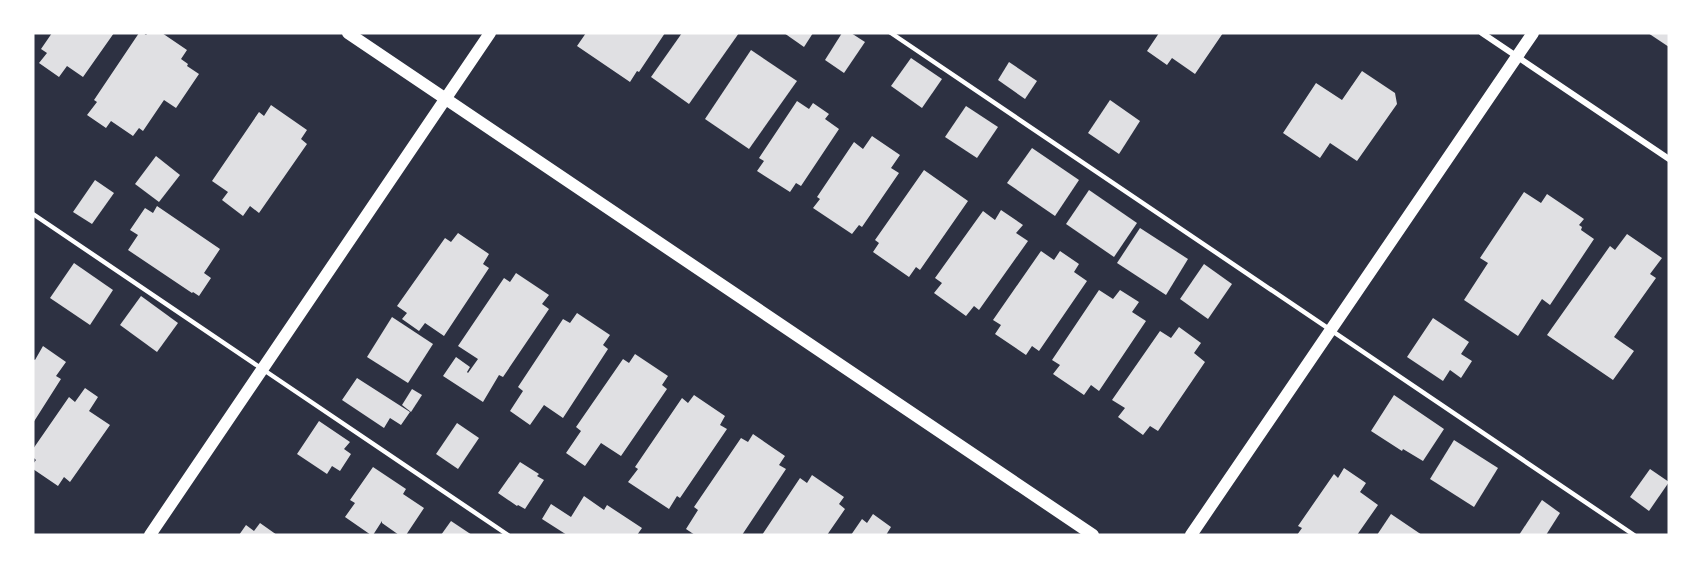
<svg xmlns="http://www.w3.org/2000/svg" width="1702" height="568" viewBox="0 0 1702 568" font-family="Arial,sans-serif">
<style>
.building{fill:#e0e0e3}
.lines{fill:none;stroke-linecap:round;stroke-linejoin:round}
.service{stroke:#fff;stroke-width:4.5}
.minor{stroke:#fff;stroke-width:6}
.secondary{stroke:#fff;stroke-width:12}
</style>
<rect width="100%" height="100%" fill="#2d3142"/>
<g class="building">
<path d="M52,33h62l-31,44 -16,-11 -8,11 -20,-14 8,-10 -6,-4z"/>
<path d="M139,33h4l3,2 2,-2h14l25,17 -6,9 7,5 -1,2 12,8 -23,34 -12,-8 -21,31 -4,-3 -6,8 -22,-15 -5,7 -19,-13 10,-13 -3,-2z"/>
<path d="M586,33h79l-26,39 -2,-1 -7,11 -53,-36z"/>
<path d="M682,33h57l-50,71 -38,-27z"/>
<path d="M784,33h29l-9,14z"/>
<path d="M842,33h9l14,9 -21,31 -19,-13z"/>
<path d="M1159,33h64l-28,41 -23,-16 -5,7 -20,-14z"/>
<path d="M1648,33h21v14z"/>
<path d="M751,50l46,31 -48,68 -44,-30z"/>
<path d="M911,58l31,21 -20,29 -31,-22z"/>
<path d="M1009,62l28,19 -12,18 -27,-19z"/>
<path d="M1362,71l33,22 2,11 -40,57 -27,-18 -10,15 -37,-25 33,-50 26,17z"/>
<path d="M1110,100l30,21 -21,33 -31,-21z"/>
<path d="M797,101l12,8 4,-6 16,11 -4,5 14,10 -38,57 -5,-3 -6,9 -33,-21 7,-10 -5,-3z"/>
<path d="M271,105l36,25 -6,9 6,5 -48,69 -9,-7 -7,10 -21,-16 6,-8 -16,-11 47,-69 5,4z"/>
<path d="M966,106l32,21 -21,31 -32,-21z"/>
<path d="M872,136l28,19 -9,13 8,5 -37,54 -3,-2 -7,9 -39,-26 7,-9 -3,-2 37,-55 9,7z"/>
<path d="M1032,148l47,32 -24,36 -48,-33z"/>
<path d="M156,156l24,19 -21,27 -24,-18z"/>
<path d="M924,170l44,31 -48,69 -4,-3 -7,10 -36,-25 6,-9 -4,-3z"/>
<path d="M95,180l19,13 -22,31 -19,-12z"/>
<path d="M1089,190l48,33 -23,34 -48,-33z"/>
<path d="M1524,192l17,11 6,-9 37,25 -5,6 3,2 -1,3 13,9 -44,66 -8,-6 -24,37 -54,-36 24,-37 -8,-5z"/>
<path d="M157,206l63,43 -16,24 7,5 -12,18 -6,-4 -1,1 -64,-43 10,-15 -8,-5 15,-22 8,5z"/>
<path d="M1001,210l22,15 -7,8 12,8 -49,69 -5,-4 -8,10 -32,-23 8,-10 -7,-5 48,-67 12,9z"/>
<path d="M1140,228l48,31 -22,36 -49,-32z"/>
<path d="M458,233l31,21 -6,10 6,4 -45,68 -19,-13 -6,8 -17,-12 5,-6 -10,-7 48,-68 6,4z"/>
<path d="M1627,234l35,24 -12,16 6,4 -42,59 20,14 -21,29 -66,-45 63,-89 5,4z"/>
<path d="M1041,251l13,9 6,-9 19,13 -5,8 13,9 -48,70 -7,-5 -6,9 -31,-21 6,-9 -8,-5z"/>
<path d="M74,263l39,27 -23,35 -40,-27z"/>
<path d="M1204,264l28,20 -24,35 -28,-20z"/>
<path d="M516,273l33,22 -7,9 7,5 -46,68 -4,-2 -16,27 -40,-26 13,-19 14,10 -3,5 1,1 10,-14 -20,-13 46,-68 6,4z"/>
<path d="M1099,290l14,9 7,-9 19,12 -7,10 14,9 -47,70 -8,-6 -7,10 -31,-21 7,-9 -8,-5z"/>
<path d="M141,296l37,27 -21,29 -37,-27z"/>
<path d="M577,313l33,22 -7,10 5,4 -45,69 -19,-13 -14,20 -20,-14 13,-20 -5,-4 45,-68 7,4z"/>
<path d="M392,317l41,27 -25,39 -41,-26z"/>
<path d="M1433,318l36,24 -8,12 11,7 -11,17 -11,-8 -7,11 -36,-24z"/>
<path d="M1179,327l22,16 -7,10 11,9 -47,69 -8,-5 -7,9 -25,-18 7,-9 -13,-8 48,-69 11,7z"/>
<path d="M43,346l23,16 -10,14 5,3 -28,44v-64l2,1z"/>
<path d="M635,354l33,22 -6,9 5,4 -46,67 -20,-13 -16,23 -19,-13 15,-22 -5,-4 47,-68 6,4z"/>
<path d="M357,378l53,34 -9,13 -11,-7 -6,10 -42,-28z"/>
<path d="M85,388l13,9 -9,14 21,14 -40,57 -6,-5 -6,9 -25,-17v-5l3,-4 -3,-3v-8l36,-52 6,5z"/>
<path d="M412,389l10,6 -11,17 -9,-7z"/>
<path d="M694,395l31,21 -5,9 7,4 -47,69 -3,-2 -8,13 -41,-27 10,-13 -3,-2 47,-69 6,5z"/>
<path d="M1394,395l50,34 -21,32 -20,-12 -1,2 -31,-20z"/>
<path d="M319,421l31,21 -6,7 7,5 -11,17 -8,-5 -5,8 -30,-20z"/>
<path d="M457,423l22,15 -21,31 -22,-15z"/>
<path d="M753,434l32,22 -6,9 7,4 -44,66h-47l-9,-6 12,-19 -4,-3 47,-69 7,4z"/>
<path d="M1454,440l44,28 -24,39 -44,-28z"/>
<path d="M520,462l19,12 -2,2 7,4 -19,29 -7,-4 -1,1 -19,-13z"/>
<path d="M373,467l33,22 -3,5 21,14 -18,27h-7l-17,-12v-2l-9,14h-2l-26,-18 10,-14 -5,-3z"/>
<path d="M1344,468l22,15 -6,9 18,13 -21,30h-60l5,-7 -4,-2 36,-52 4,4z"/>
<path d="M1650,469l19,13 -20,29 -19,-14z"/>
<path d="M812,475l32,22 -5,7 6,5 -18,26h-65l38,-57 7,5z"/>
<path d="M584,496l20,14 3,-5 35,23 -5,7h-70l-25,-16 9,-15 20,13z"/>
<path d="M1542,500l18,13 -14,22h-27z"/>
<path d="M873,514l18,13 -5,8h-35l11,-16 5,4z"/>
<path d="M1391,514l31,21h-45z"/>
<path d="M451,521l21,14h-31z"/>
<path d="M260,523l17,12h-38l7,-10 8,6z"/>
</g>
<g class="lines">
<g class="service">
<path d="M891,33l743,502"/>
<path d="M33,214l475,321"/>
</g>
<path class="minor" d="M1482,33l187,126"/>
<g class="secondary">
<path d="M348,33l745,502"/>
<path d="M150,535l340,-502"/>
<path d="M1191,535l342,-502"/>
</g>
</g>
<rect width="1702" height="568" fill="none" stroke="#ffffff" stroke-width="69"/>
</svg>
